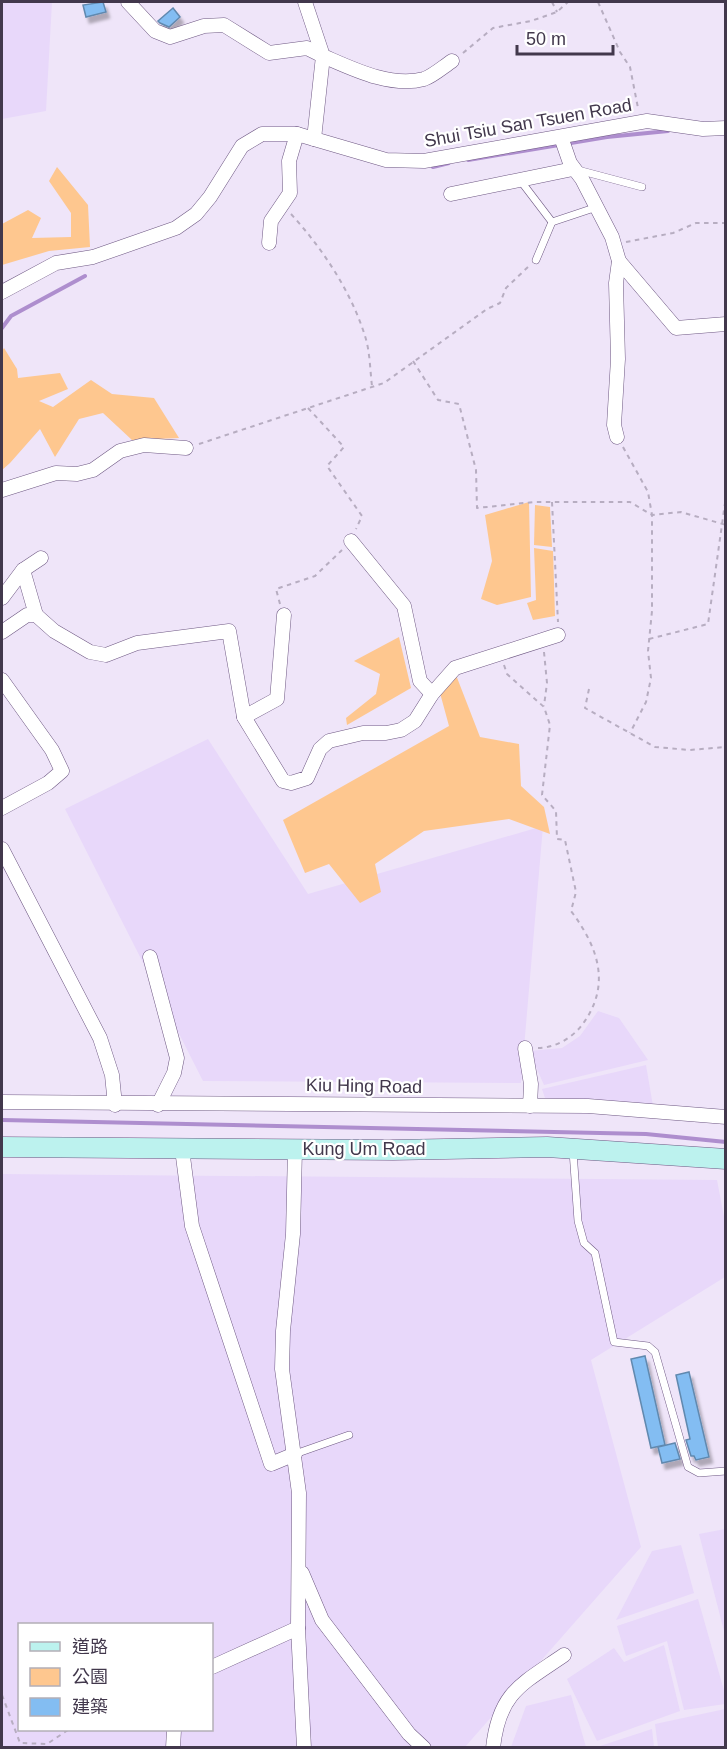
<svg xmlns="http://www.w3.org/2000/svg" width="727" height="1749" viewBox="0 0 727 1749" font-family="Helvetica,'Noto Sans TC',sans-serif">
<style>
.built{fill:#e8d8fa;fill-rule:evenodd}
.green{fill:#fec78f}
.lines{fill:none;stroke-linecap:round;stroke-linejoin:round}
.stream{stroke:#ae8ece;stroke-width:4}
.building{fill:#83bdf2;stroke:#6189af;stroke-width:1.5;filter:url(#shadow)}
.lane-casing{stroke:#6e5883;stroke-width:8}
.street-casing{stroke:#6e5883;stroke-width:15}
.secondary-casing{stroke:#6e5883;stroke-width:21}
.path{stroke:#b7adc1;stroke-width:2;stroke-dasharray:4.5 4.5;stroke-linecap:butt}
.lane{stroke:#fff;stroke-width:7}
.street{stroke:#fff;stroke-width:14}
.secondary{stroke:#bcf2ee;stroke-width:20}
.labels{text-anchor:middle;stroke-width:4.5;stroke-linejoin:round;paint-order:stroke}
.street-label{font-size:18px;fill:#42384c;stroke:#fff}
</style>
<defs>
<filter id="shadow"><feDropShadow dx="3.5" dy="6" stdDeviation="1.5" flood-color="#0004"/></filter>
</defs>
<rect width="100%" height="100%" fill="#efe5f9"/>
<g class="built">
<path d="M2,2h50l-6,109 -44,8z"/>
<path d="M208,739l100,155 235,-68 -22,257 -318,-2 -138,-272z"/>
<path d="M598,1011l21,7 29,42 -104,25 -15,-34 33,-3 18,-12z"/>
<path d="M646,1065l7,41 -108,-8 -3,-9z"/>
<path d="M2,1174l715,6 8,42v55l-134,83 50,187 -176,200 -463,-1zM20,1624h192v106h-192z"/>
<path d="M725,1529h1l-1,106 -26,-101z"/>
<path d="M681,1545l13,48 -78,27 36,-69z"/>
<path d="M698,1599l27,95v10l-41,6 -17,-69 -41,15 -9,-30z"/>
<path d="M664,1645l16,66 -83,30 -30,-62 47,-31 10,14z"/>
<path d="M571,1695l15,52h-75l15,-41z"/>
<path d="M725,1709v38h-67l-3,-23z"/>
<path d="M652,1729l2,18h-54v-1z"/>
</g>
<g class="green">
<path d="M57,167l31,38 2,42 -41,4 -47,14v-41l26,-14 13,8 -9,20 39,-1v-24l-22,-32z"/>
<path d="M4,348l13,21 1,9 42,-5 8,16 -29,12 14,6 38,-27 21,14 42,4 25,40 -47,2 -29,-27 -24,6 -24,38 -15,-28 -30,34 -8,7v-119z"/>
<path d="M529,502l2,95 -34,8 -16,-6 11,-38 -7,-46z"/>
<path d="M535,505l15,2 2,40 -18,-2z"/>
<path d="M534,548l19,3 2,65 -22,4 -6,-17 9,-3z"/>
<path d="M399,637l12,51 -64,37 -1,-7 30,-24 4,-20 -26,-13z"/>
<path d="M456,675l24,62 39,7 2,42 23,21 6,27 -41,-15 -85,12 -49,33 6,28 -21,11 -31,-39 -24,9 -22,-53 166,-94 -9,-33z"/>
</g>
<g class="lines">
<g class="stream">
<path d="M468,160l139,-23 61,-6"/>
<path d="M433,167l16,-4"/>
<path d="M2,328l9,-12 74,-40"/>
<path d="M2,1120l644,14 80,8"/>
</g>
</g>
<g class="building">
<path d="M103,2l3,10 -20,5 -3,-12z"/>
<path d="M173,8l7,9 -11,10 -9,-4 -2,-2z"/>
<path d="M645,1356l20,89 -14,3 -20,-89z"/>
<path d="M689,1372l20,85 -13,3 -2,-4h-3l-5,-16 4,-1 -14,-64z"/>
<path d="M675,1443l5,16 -18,4 -4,-16z"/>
</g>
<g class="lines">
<defs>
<g id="lane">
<path d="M578,170l64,17"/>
<path d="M520,180l32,42 45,-15"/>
<path d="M536,260l16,-38"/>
<path d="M573,1151l5,70 6,22 11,10 19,89 34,4 7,6 33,115 11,6 27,-2"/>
<path d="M295,1454l54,-19"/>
</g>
<g id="street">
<path d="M128,2l27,29 15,6 34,-11 20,-1 45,28 38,-5 16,8 -9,83"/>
<path d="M305,2l18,54c30,13 68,32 101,23 9,-3 19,-12 28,-18"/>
<path d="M561,137l9,26 12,16 30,58 7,24 -3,22 2,76 -4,66 3,12"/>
<path d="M451,194l122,-25"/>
<path d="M269,243l2,-22 19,-28 -1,-32 8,-27"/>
<path d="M619,261l57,67 50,-4"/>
<path d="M2,292l54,-29 37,-6 83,-29 20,-14 14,-17 32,-51 20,-12h35l89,26 38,1 223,-40 56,8 23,-1"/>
<path d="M2,490l54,-17 21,1 16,-4 27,-19 24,-6 42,3"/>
<path d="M351,541l53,65 16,75 12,13"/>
<path d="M23,570l13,45"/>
<path d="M2,598l21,-28 18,-12"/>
<path d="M2,632l25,-17h9l18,16 36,21 16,3 31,-12 92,-12 15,86 39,64 8,2 16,-5 13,-29 9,-8 34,-8h23l15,-3 14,-9 17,-27 23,-26 103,-33"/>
<path d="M2,680l50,70 10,21 -14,12 -46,25"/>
<path d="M244,717l33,-18 7,-84"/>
<path d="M2,849l98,189 12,37 3,30"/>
<path d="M150,957l27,101 -3,15 -16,32"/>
<path d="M525,1048l6,36 -1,22"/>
<path d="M2,1102l586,4 138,11"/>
<path d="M182,1149l10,77 79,238 24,-10"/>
<path d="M295,1149l-2,85 -10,97 -1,38 17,124 -1,135 6,120"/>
<path d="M302,1573l20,47 87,114 15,14"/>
<path d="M212,1667l86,-39"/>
<path d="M173,1748l1,-18"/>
<path d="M493,1748c6,-56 29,-64 71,-93"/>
</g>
<path id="secondary" d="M2,1147l391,3 154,-3 179,12"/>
</defs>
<use href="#lane" class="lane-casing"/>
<use href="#street" class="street-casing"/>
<use href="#secondary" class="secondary-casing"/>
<g class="path">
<path d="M552,2l5,10"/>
<path d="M598,2l22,50 10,15 8,41"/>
<path d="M463,53l30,-25 38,-7 26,-9 11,-10"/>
<path d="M291,214c31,34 60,77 74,122 5,15 5,34 7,50"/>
<path d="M626,242l47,-9 23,-10h30"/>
<path d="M413,361l25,39 21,4 17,66 1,38 57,-6h96l22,13 29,-3 45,13"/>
<path d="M308,408l36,39 -17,19 35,50 -6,13"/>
<path d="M199,444l185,-61 103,-74 13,-6 6,-15 23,-22"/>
<path d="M623,447l25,45 4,23v96l-4,40 3,27 -5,24 -16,31"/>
<path d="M552,502l6,120"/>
<path d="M280,604l-4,-15 39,-13 27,-26"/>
<path d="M649,639l59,-15 18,-128"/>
<path d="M544,652l3,31 -3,23"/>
<path d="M504,665l3,9 37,33 6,18 -8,70 14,16 1,28 8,1 11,52 -5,19c27,36 41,74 11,114 -10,13 -27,23 -44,23"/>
<path d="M589,689l-4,19 70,39 35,3 36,-3"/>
<path d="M2,1695l18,48 27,1 21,-14"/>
</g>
<use href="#lane" class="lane"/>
<use href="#street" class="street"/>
<use href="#secondary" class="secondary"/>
</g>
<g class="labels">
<g class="street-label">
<text transform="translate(528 123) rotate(-10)" y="6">Shui Tsiu San Tsuen Road</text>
<text transform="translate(364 1086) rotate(1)" y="6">Kiu Hing Road</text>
<text x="364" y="1155">Kung Um Road</text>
</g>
</g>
<rect width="727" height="1749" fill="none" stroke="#42384c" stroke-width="6"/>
<rect x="18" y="1623" width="195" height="108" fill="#ffffff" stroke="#b3afb7" stroke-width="1.5"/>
<rect x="30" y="1642" width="30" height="9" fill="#bcf2ee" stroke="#b3afb7" stroke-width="1.5"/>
<text x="72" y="1653" font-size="18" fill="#42384c">道路</text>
<rect x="30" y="1668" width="30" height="18" fill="#fec78f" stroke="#b3afb7" stroke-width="1.5"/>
<text x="72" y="1683" font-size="18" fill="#42384c">公園</text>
<rect x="30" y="1698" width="30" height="18" fill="#83bdf2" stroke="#b3afb7" stroke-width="1.5"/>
<text x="72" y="1713" font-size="18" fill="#42384c">建築</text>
<path d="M517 45v9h96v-9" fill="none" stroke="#42384c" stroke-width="3"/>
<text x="526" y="45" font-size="18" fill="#42384c" stroke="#ffffff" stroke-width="4.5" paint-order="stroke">50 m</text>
</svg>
